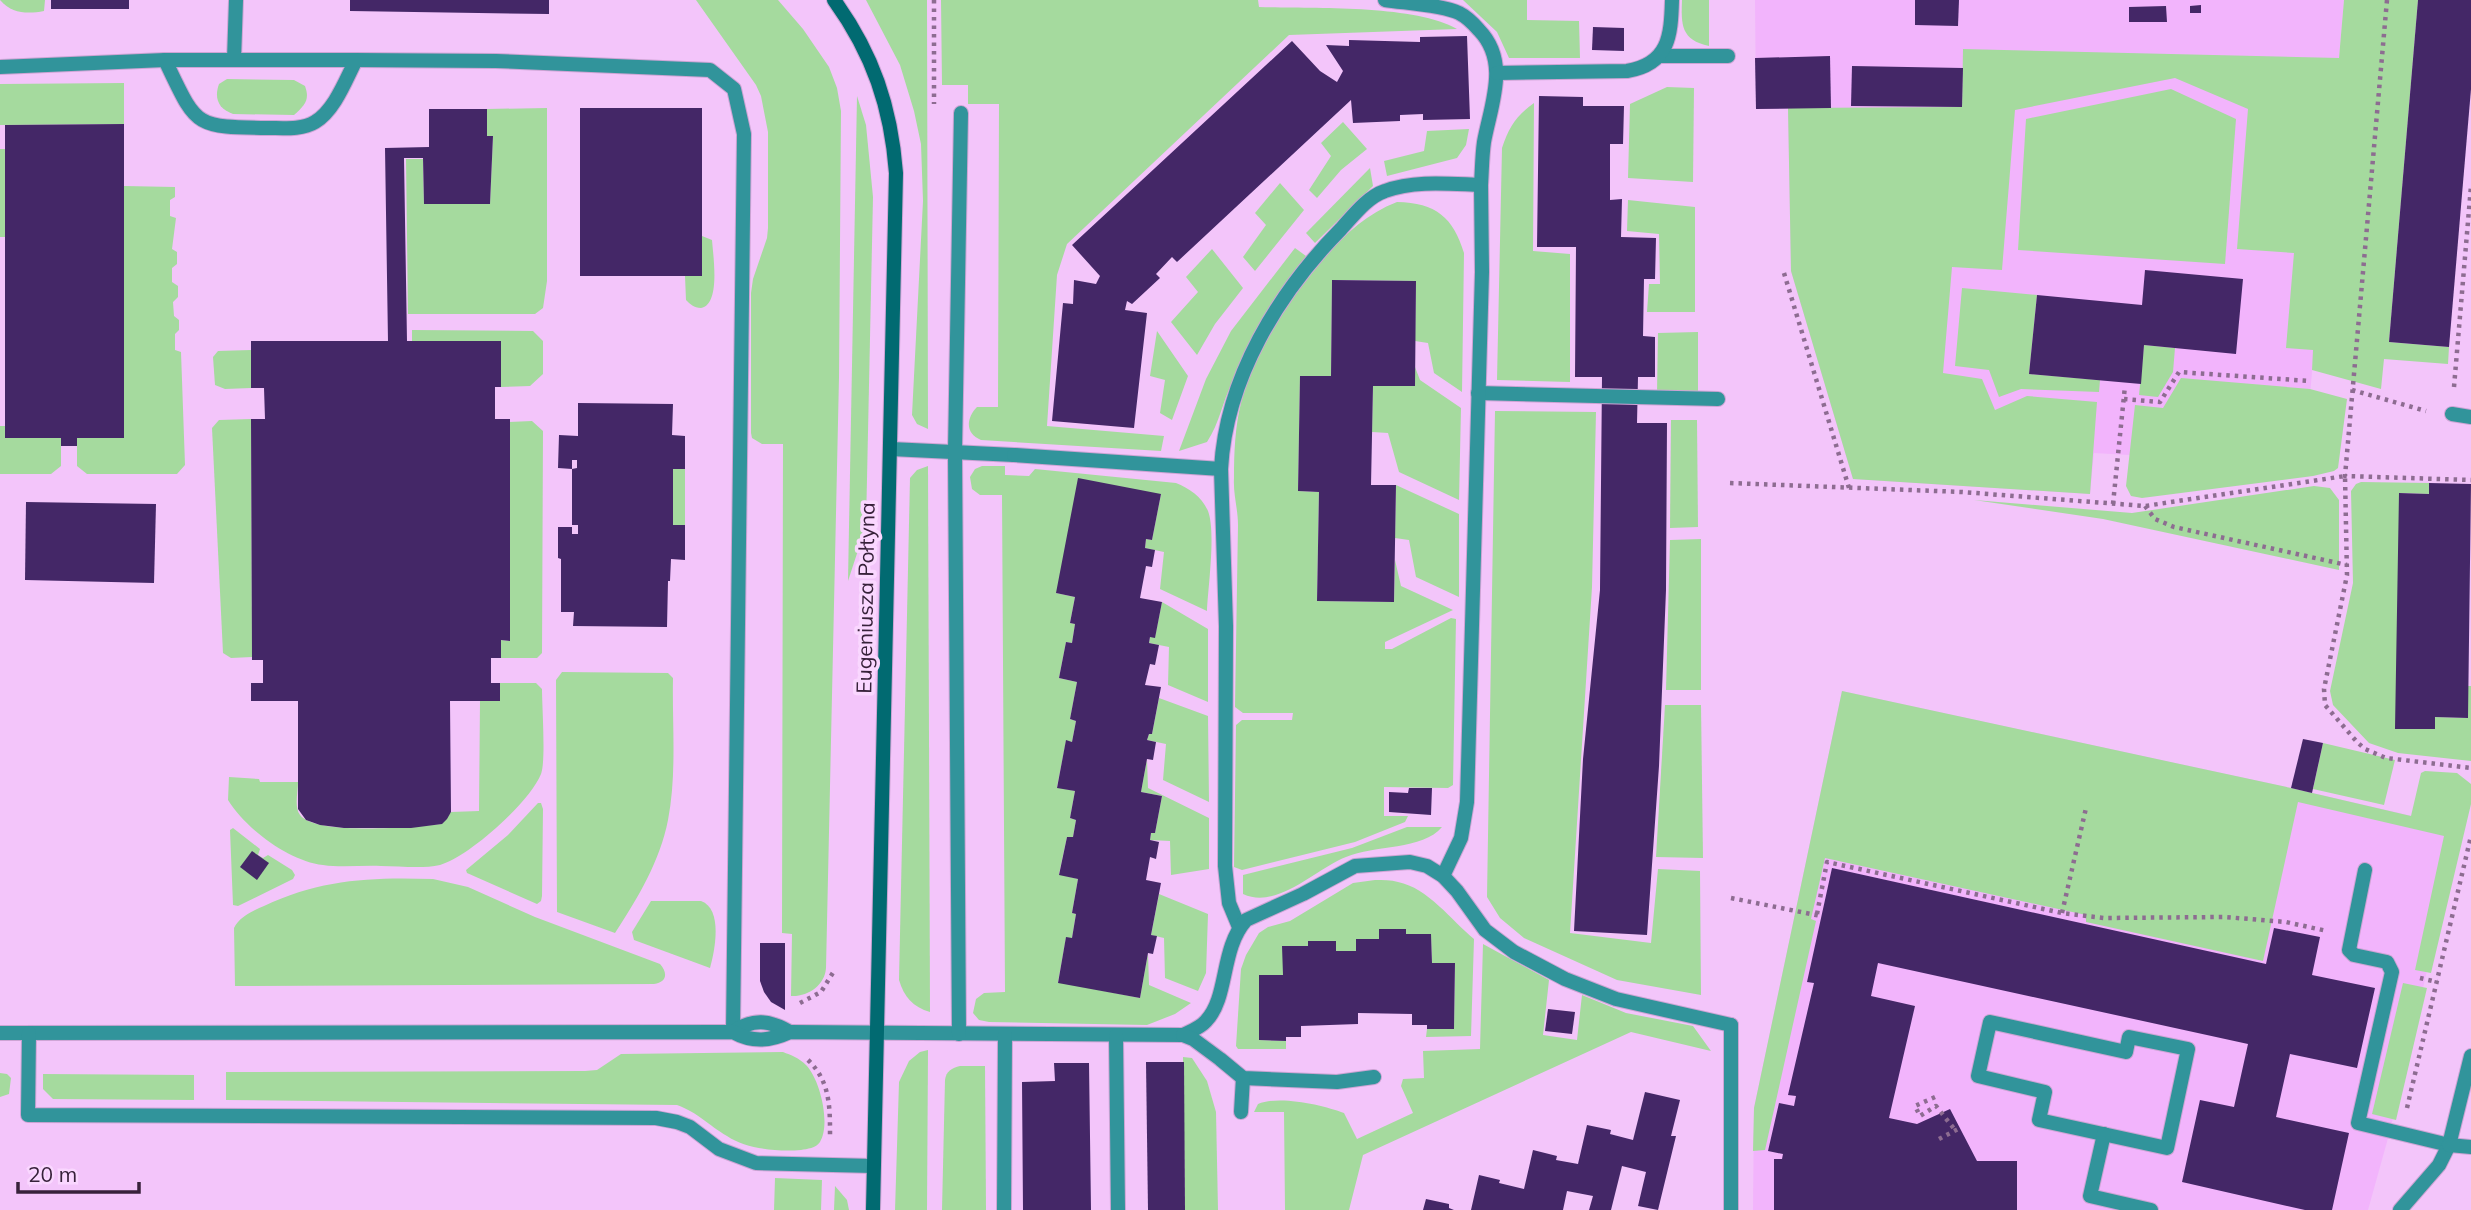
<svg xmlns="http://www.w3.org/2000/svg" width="2471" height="1210" viewBox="0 0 2471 1210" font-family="Mulish,sans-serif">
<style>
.built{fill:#f2b4fc}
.green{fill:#a5da9e}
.building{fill:#442767}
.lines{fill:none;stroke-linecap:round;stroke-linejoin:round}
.lane-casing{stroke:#cda4d4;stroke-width:16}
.street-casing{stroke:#cda4d4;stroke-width:16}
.secondary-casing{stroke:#cda4d4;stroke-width:16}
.path{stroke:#8d6c91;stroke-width:4.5;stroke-dasharray:3.5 5;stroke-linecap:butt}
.lane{stroke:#31949b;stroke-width:14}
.street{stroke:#31949b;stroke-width:14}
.secondary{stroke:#016a71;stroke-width:14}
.labels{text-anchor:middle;stroke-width:7;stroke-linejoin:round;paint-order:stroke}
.street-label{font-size:21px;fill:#37213a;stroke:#fad7ff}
</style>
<rect width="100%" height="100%" fill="#f3c5fa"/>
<g class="built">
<path d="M1755,0h589l-40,465 -210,-12 -4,41 -237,-15 -62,-208 -3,-162h-32z"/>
<path d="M1842,691l449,97 169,39 -70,304 -22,79h-615l1,-102z"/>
</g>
<g class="green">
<path d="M0,0h45l-1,11c-16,3 -32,3 -44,-11z"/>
<path d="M696,0h82l25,29 26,38 8,21 4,23 -2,266 -13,591c-1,17 -18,29 -35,28l1,-62 -10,-1 1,-489h-21l-10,-6 -1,-5v-140l2,-14 14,-41 1,-10v-96l-7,-36 -5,-11z"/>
<path d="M866,0h61l1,429 -11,-5 -5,-9 11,-214 -2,-57 -7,-33 -14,-46z"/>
<path d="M941,0h317l1,7c53,2 153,-3 198,22l-168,6 -222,209 -10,31 -10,151 117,10 -3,15 -180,-11c-16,-6 -15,-22 -4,-33h21l1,-303h-31v-19h-26z"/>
<path d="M1463,0h64v20l52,1 1,37h-71l-12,-26z"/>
<path d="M1682,0h27v46c-28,-6 -28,-21 -27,-46z"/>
<path d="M2344,0h74l-29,342 60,5 -1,17 -64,-5 -3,30 -69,-19 1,-20 -27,-2 8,-95 -57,-4 11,-140 -73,-31 -160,32 -13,160 -50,-3 -9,106 39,6 13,31 32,-14 70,6 -7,92 -237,-15 -62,-208 -3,-163 174,-1 1,-58 376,9z"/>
<path d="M227,79l67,1 11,6c5,14 0,19 -11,29l-61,-1c-15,-5 -19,-16 -14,-30z"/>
<path d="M124,83v41l-124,1v-41z"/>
<path d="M1667,87l27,1 -1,94 -65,-4 2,-74z"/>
<path d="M2171,89l65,30 -11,145 -207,-14 8,-131z"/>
<path d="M857,96l9,29 7,72 -7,329 -18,55z"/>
<path d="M1534,103l-1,148 37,3v128l-73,-2 5,-232c7,-21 14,-32 32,-45z"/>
<path d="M547,108v173l-4,27 -8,6h-127l-2,-155h17l1,45h66l3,-68h-6v-27z"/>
<path d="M1343,122l24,27 -26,21 -24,28 -8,-8 22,-34 -10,-13z"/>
<path d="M1469,129l-3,16 -9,13 -70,18 -3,-15 40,-10 3,-20z"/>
<rect x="0" y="149" width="5" height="88"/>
<path d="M1370,168l3,18 -58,57 -9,-10z"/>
<path d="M1280,183l24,27 -49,61 -12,-14 23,-32 -11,-12z"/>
<path d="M124,186l51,1v10l-5,3v16l6,2 -4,31 5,3v12l-5,4v14l6,4v11l-5,5 1,14 5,4v10l-4,4v16l6,2 4,113 -8,9h-90l-10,-8v-28z"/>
<path d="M1628,200l67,7v105h-48l2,-28h11l-1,-50 -32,-3z"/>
<path d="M1397,202c39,1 56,15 67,51l-2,139 -28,-19 -6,-30 -13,-2 1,-60 -84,-1 -1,96 -31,1 -2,114 21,1 -2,109 77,1 1,-42 6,26 52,24 -68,32v7h7l59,-31 5,1 -3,166 -5,3 -64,-1v29h24l-3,6 -50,20 -113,28 -8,-3 2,-142 6,-5h50l1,-7h-50l-8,-6c1,-61 2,-121 3,-182 0,-16 -5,-31 -4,-47 0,-25 1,-51 7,-75 12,-45 42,-94 71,-130 24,-30 49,-57 85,-71z"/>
<path d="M702,236l10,4c1,15 9,65 -11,68 -7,0 -11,-4 -15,-8l-1,-24h17z"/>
<path d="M1295,248l11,8c-28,41 -53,82 -74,127 -10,20 -12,39 -25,59l-28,9 27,-72 25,-48z"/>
<path d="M1212,249l31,39 -28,36 -18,31 -26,-33 27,-30 -12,-15z"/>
<path d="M1962,288l75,7 -8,79 71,6 -1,12 -78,-3 -22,8 -10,-27 -34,-4z"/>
<path d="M412,330l121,1 10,10v33l-13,12 -29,1v-46h-89z"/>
<path d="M1157,331l31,45 -16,44 -12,-7 5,-33 -15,-4z"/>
<path d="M1698,332v62l-41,-1 1,-60z"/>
<path d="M2144,345l31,3 -2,24 -15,25 -19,-2z"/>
<path d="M251,350v38l-26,1 -10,-4 -2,-28 5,-6z"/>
<path d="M1415,367l5,13 41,28 -2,92 -60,-28 -11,-39 -16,-1 1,-46h42z"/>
<path d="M2181,378l129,11 37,10 -9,69 -4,3 -21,5 -171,22 -11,-2 -5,-10 9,-81 28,3z"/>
<path d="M1495,411l101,1 -4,175 -22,346 81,10 7,-74 42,2 1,124 -84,-15 -93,-42 -24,-20 -13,-21z"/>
<path d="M251,419l1,238 -21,1 -8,-5 -11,-225 7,-8z"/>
<path d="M1671,420h26l1,107 -28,1z"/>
<path d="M532,421l11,10 -1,222 -5,5h-36v-18l8,1v-219z"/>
<path d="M0,426h5v11l56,1v28l-10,8h-51z"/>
<path d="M928,466l2,546c-17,-5 -26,-15 -31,-32l11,-502 7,-8z"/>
<path d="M982,466h23v9l24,1 6,-7 141,14c13,5 26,14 32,28 8,21 0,76 -1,100l-47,-22 4,-37 -19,-4 1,-9 6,1 9,-46 -105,99 19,4 -5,26 5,1 -3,19 -6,-1 -7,36 18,4 -7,37 6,2 -4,21 -6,-1 -9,46 18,4 -5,27 6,2 -3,17h-6l-8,37 19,5 -6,34 4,1 -4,24h-6l-8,44 82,16 8,-45 1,32 42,18 -16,11 -28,11 -158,-3 -10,-2 -6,-7 3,-14 8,-6 21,-1 -3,-497h-22l-8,-6 -2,-12 5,-8z"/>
<rect x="673" y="469" width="12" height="56"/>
<path d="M2361,482l68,1v11l-29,-1 -4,236h38l1,-12 33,1v-32h3v75l-73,-8 -29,-10 -36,-38 -3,-14 23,-108 -2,-92 5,-7z"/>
<path d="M1396,485l63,29v83l-43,-20 -7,-37 -14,-2z"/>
<path d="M2314,486l16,2 9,12v70l-236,-51 -129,-19 158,13z"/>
<path d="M1701,539v151h-35l4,-150z"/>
<path d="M1162,602l46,27v73l-40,-17 1,-38 -20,-4 1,-6h5z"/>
<path d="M562,672l106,1 5,5c-1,46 4,96 -5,142 -8,41 -30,78 -53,113l-58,-21 -1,-232z"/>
<path d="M500,683h36l6,6c0,18 4,72 -1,85 -11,28 -72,83 -101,91 -18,4 -40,1 -59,1 -19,-1 -39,2 -58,-1 -34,-4 -77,-36 -95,-65l1,-23 30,2 1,3h38c0,10 -4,25 2,33 16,21 116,12 141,9l10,-12 28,-1 1,-110h20z"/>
<path d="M1842,691l449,97 120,28 10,-43 4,-2 32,2 14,11v20l-40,169 -16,-3 29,-134 -146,-34 -35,159 -177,-39v-7l-261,-57 -14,61 5,2 -51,229 -12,1 1,-43z"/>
<path d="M1159,698l49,18 1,86 -46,-22 3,-36 -19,-4 2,-6h3z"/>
<path d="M1665,705h36l2,153 -47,-1z"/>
<path d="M2323,743l72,17 -11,45 -71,-16z"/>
<path d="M1147,759l1,29 61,30v51l-38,6 -1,-34 -20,-1 1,-7h4l7,-37 -21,-4z"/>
<path d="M538,803h3l2,6 -1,87 -1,5 -4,3 -70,-31 -1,-3 42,-35z"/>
<path d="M1407,827h35c-19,23 -68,18 -96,30 -31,12 -68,53 -103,37v-19l109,-27z"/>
<path d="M233,828l27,21 -2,6 5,3 5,-3 24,15 3,5 -2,4 -55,27 -5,-1 -3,-75z"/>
<path d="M433,879l35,8 67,30 125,47c8,9 7,18 -6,20l-419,2 -1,-58c5,-11 20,-18 30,-22 57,-27 107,-29 169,-27z"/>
<path d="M1375,880c8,0 16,0 23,2 30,6 53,38 76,57l-3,97 -45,1 1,-8 27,-1 1,-65h-23l-1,-28 -25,-1v-5h-27v10h-23v12h-20v-10h-27l-1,5h-25v29h-24v65l27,1v8h-48l-2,-3 5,-77 5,-14 13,-22 9,-6 22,-6 63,-38z"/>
<path d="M1159,894l49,20 -2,59 -8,18 -33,-13 -1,-40 -13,-3z"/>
<path d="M651,901h50c22,8 14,49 9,67l-76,-28 -2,-8z"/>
<path d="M1483,944l66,36 -6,55 34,5 5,-45 44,18 67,13 18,25 -80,-19 -268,123 -14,55h-64l-1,-98h-30l4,-8c21,-9 65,1 86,9l13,26 56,-26 -12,-27 2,-7 21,-1 -1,-27 57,-2z"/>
<path d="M2403,983l24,5 -31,132 -24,-6z"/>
<path d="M928,1050l-1,160h-32l4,-128 10,-21 11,-9z"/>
<path d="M783,1052c8,3 16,6 23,13 14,14 25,59 14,77 -4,6 -13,7 -19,8 -23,2 -55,-1 -74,-14 -19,-11 -28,-23 -50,-31l-451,-5v-28l359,-1 12,-1 24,-16z"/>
<path d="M1183,1057l9,1 15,23 9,31 2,98h-33z"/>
<path d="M960,1066h25l1,144h-44l3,-130c1,-9 7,-12 15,-14z"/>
<path d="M0,1073l7,1 4,4 -2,16 -9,3z"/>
<path d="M43,1074l151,1v25l-141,-1 -10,-10z"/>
<path d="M775,1178l47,2 -1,30h-47z"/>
<path d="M835,1186l12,14 2,10h-15z"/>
</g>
<g class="building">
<rect x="51" y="0" width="78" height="9"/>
<path d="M350,0h199v14l-199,-3z"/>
<path d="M1915,0h44l-1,26 -43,-1z"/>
<path d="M2418,0h53v89l-22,258 -60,-5z"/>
<path d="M2201,5v8h-11v-7z"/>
<path d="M2166,6l1,16h-38v-15z"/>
<path d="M1593,27l31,1v23l-32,-1z"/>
<path d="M1467,36l3,83 -47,1v-6l-23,1v6l-47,2 -2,-23 -174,162 -5,-5 -16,17 4,4 -28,26 -5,-3 -2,9 22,3 -13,115 -82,-7 11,-118 10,1 1,-24 22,4 4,-8 -28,-31 220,-204 28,30 17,11 6,-11 -17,-26 23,1v-6l71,2v-5z"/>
<path d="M1830,56l1,52 -75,1 -1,-51z"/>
<path d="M1852,66l111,2 -1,39 -111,-1z"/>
<path d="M1539,96l44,1v9h41l-1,38h-13v56l12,-1 -1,38 35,1 -1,41h-11l-1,57 12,1v40h-17l-1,46h30l-1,167 -7,176 -12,169 -73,-4 9,-172 17,-169 2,-213h-27l1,-130h-39z"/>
<rect x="580" y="108" width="122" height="168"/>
<path d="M429,109h58v27h6l-3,68h-66l-1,-46h-19l3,183h94v46h-6v32h15v222l-9,-1v18h-10v25h9v18h-50l1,111 -4,7 -5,5 -31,4h-67l-24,-3 -14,-5 -8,-11v-108h-47v-18h12v-23h-11l-1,-241h14l-1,-31h-13v-47h137l-3,-193 44,-1z"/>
<path d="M124,124v314h-47v8h-16v-8h-56v-313z"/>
<path d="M2145,270l98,9 -7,75 -92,-9 -3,39 -112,-10 8,-79 105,10z"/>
<path d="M1332,280l84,1 -1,105h-42l-2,99h25l-2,117 -77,-1 2,-109 -21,-1 2,-115h31z"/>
<path d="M578,403l95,1 -1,31 13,1v33h-12v56h12v35l-14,-1 -1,22h-2l-1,46 -94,-1 1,-14h-13v-53l-3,-1v-31h14v7h6v-9h-6v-56l5,-1v-8h-5v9l-14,-1 1,-33 19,1z"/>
<path d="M1078,478l83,16 -9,46 -6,-1 -1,9 10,2 -3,17 -6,-1 -6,32 22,4 -7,36 -5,-1 -1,6 10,2 -4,20 -5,-1 -5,21 16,2 -9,47h-3l-2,6 9,2 -3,18 -6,-1 -6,33 21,4 -7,37h-4l-1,7 9,2 -3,17 -6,-2 -4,23 15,3 -10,52 6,1 -4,18 -5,-1 -8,45 -82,-15 8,-46 6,1 4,-24 -4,-1 6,-34 -19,-4 8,-38h6l3,-17 -6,-2 5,-27 -18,-3 9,-48 6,2 4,-21 -6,-2 7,-37 -18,-4 7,-36 6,1 3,-19 -5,-1 5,-26 -19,-4z"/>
<path d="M2429,483l42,1 -3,234 -33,-1v12h-40l4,-236 30,1z"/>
<path d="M26,502l130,2 -2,79 -129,-3z"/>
<path d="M2303,739l20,4 -11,50 -21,-5z"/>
<path d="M1409,788h23l-1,27 -42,-3v-20l19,1z"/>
<path d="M252,851l17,12 -12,17 -17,-13z"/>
<path d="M1832,868l434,96 8,-36 46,9 -8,38 63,13 -18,80 -67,-14 -14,63 73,16 -17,77h-27l-123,-28 18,-82 34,7 14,-63 -370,-81 -7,33 44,10 -26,112 28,6 33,-15 27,52h40v49h-243v-51h8l1,-5 -15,-3 11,-48 15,3 2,-10 -8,-1 26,-112 -7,-1z"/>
<path d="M1379,929h27v5h25l1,29h23l-1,66h-27v-4h-15v-11l-54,-1v11l-57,2v11h-15v4l-27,-1v-65h24l-1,-29h26v-5h28v10h20v-12h23z"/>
<path d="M760,943h25v67l-14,-8 -7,-10 -4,-11z"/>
<path d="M1548,1009l27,3 -3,22 -27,-3z"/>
<path d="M1146,1062h38l1,148h-37z"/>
<path d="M1054,1063h35l2,147h-68l-1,-128 33,-1z"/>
<path d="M1645,1092l35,8 -9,36h5l-18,74 -20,-4 8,-34 -24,-6 -11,44h-22l4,-14 -26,-5 -4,19h-92l8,-35 21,5 -1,3 25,6 9,-39 24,6 -1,4 22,4 9,-39 24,5 -1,4 23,6z"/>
<path d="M1426,1199l23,5v4l5,2h-31z"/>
</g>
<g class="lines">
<defs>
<g id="lane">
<path d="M1385,0c19,3 57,5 74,13 8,4 14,10 20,17 31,32 12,74 5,112 -2,14 -2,28 -3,43"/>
<path d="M1659,56h69"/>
<path d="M165,60c32,67 28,67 103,68 15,0 34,2 47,-6 20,-12 31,-43 41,-62"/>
<path d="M234,60l2,-60"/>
<path d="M0,67l165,-7h191l140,1 214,9 24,19 10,45 -11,898"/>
<path d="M1497,73l130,-2c42,-7 44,-35 45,-71"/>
<path d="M1478,393l240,6"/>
<path d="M891,449l123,6"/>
<path d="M2365,870l-16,80 5,5 33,7 5,10 -34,151 91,22"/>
<path d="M1239,927l-10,-24 -4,-37 1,-240 -5,-157c5,-91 57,-176 120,-240 12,-13 26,-32 44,-38 30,-11 65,-7 96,-6l1,87 -15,530 -6,36 -18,38"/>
<path d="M1990,1022l136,30 3,-15 59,12 -21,99 -128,-28 6,-28 -67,-16z"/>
<path d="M733,1032c20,-14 36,-12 57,0"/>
<path d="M0,1033l733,-1c20,11 37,9 57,0l393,3c8,-4 17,-7 23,-14 23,-24 14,-72 40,-101l57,-26 52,-28 55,-4 17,4 16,10 14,15 28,39 29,22 51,27 51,20 115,26"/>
<path d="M29,1033l-1,82 628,3 21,4 13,5 29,22 37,14 117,3"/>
<path d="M959,1034l-4,-583 6,-338"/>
<path d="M1183,1035l10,4 27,20 23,19 94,4 37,-5"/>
<path d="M1116,1036l2,174"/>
<path d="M1241,1112l2,-34"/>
<path d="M2104,1134l-14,62 61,14"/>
<path d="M1004,1210l1,-175"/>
<path d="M2400,1210l39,-45 10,-20 22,-89"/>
</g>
<g id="street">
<path d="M2452,414l19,3"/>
<path d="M1014,455l207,14"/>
<path d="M1731,1025v185"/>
<path d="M2449,1145l22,2"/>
</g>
<path id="secondary" d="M834,0c39,54 57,107 62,173l-23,1037"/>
</defs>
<use href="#lane" class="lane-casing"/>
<use href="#street" class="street-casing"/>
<use href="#secondary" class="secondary-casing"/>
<g class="path">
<path d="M934,0v104"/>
<path d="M2387,0l-42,476 126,4"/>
<path d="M1784,273l65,215"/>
<path d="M2454,387l17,-201"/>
<path d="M2352,390l74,21"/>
<path d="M2124,399l36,3 19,-30 131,9"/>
<path d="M1730,483l232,9 183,14 200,-30 2,99 -23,114 1,16 32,37 8,7 21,9 85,10"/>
<path d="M2113,504l12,-118"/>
<path d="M2145,506l10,13 19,8 173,38"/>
<path d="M1731,898l90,18"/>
<path d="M2062,913l24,-105"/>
<path d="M1817,914l10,-52 235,51 42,5 121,-1 61,5 41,9"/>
<path d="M2420,978l17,4"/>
<path d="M800,1003l21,-11 13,-21"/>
<path d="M808,1060c23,22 22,49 22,79"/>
<path d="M1935,1097l-20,9 5,10 16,-10 19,24"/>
<path d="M2407,1108l64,-272"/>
<path d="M1939,1139l21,-11"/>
</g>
<use href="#lane" class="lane"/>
<use href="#street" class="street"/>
<use href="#secondary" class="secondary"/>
</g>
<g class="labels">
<g class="street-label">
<text transform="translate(866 598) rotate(-89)" y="7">Eugeniusza Połtyna</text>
</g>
</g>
<path d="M18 1182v10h121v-10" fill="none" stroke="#37213a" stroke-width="3.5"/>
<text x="28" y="1182" font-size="21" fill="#37213a" stroke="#fad7ff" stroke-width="5" paint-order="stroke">20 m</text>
</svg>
